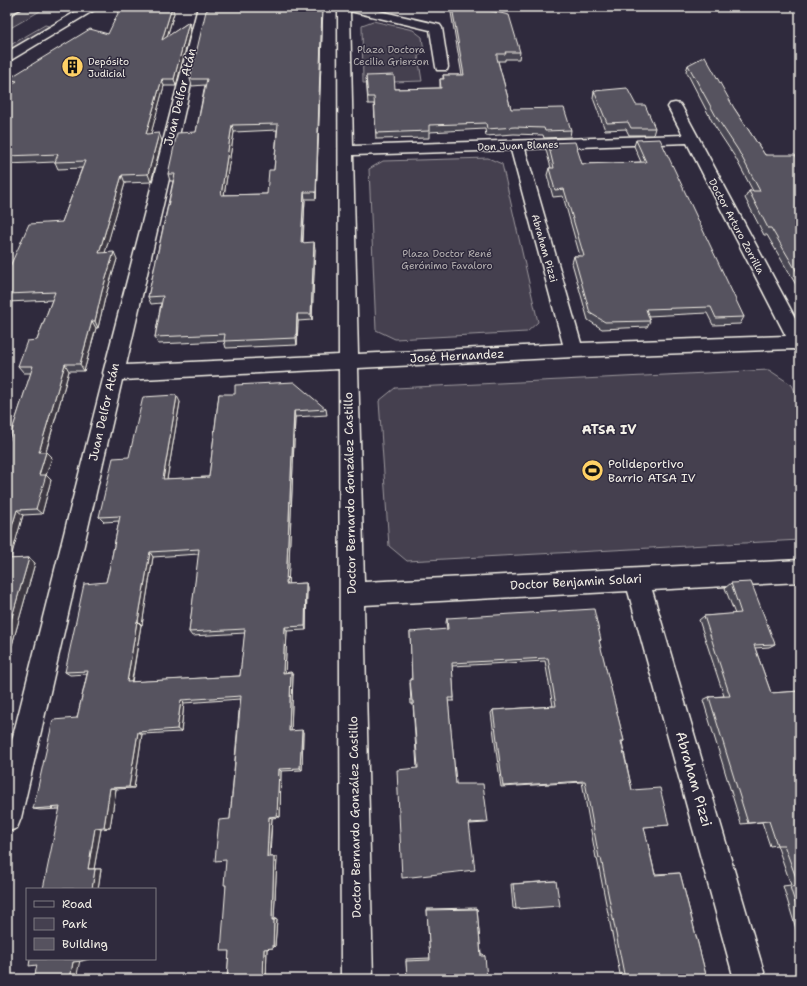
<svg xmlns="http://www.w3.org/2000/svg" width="807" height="986" viewBox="0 0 807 986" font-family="'Shantell Sans',sans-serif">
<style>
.green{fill:#454050;stroke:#9c989c}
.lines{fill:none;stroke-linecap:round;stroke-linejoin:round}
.minor-casing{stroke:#f4f1e8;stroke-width:3}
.primary-casing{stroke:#f4f1e8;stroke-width:3}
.minor{fill:#2f2a3d;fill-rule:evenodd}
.primary{fill:#2f2a3d;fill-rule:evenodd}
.wall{fill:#4a4752;stroke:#f4f1e8;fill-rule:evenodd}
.shaded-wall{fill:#3c3942;stroke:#f4f1e8}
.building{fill:#56525f;stroke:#f4f1e8;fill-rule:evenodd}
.labels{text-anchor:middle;stroke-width:3;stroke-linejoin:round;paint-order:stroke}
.far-park-label{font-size:10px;fill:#b7b3b3;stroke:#2f2a3d}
.far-poi-label{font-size:10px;fill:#f4f1e8;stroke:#2f2a3d;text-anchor:start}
.far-street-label{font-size:10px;fill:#f4f1e8;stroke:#2f2a3d}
.street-label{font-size:12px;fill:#f4f1e8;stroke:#2f2a3d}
.poi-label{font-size:12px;fill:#f4f1e8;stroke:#2f2a3d;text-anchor:start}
.neighbourhood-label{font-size:13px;font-weight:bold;fill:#f4f1e8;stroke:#2f2a3d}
.near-street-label{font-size:14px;fill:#f4f1e8;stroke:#2f2a3d}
</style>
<rect width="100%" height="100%" fill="#2f2a3d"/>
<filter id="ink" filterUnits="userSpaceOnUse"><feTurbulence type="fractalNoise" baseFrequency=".025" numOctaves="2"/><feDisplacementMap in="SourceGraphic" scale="8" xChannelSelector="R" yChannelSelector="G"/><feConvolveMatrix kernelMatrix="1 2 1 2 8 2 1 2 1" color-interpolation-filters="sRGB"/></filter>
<g filter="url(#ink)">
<g class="green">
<path d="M26,7h21l-40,23v-12z"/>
<path d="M373,21l40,9 9,7 2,15 -6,4 4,25 -59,2 -1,-58z"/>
<path d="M45,25l4,1 -42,26v-5z"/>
<path d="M488,158l14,6 36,158 -11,10 -132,7 -19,-9 -7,-161 14,-8z"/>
<path d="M769,370l23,15 8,18v137l-393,21 -18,-15 -10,-145 16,-13z"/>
</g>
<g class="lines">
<defs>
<g id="minor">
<path d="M7,7h15l-2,2 -13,7z"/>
<path d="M198,7h12l-2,3 -82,355 213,-10 -1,-348h24l78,18 2,3 6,39 -1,3h-10l-1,-3 -6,-37 -80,-19 3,135 330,-11 -15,-28 2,-3 5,-1 5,1 2,3 118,220v25l-7,-3 -219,8 -216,11 6,214 436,-22v22l-148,8 114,389h-32l-106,-388 -264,14 9,374h-32l-2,-610 -217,11 -101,438 -4,10 -10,4v-72l97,-385 -1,-2zM687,143l99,193 -205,7 -56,-194zM511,150l52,194 -205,10 -5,-199z"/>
</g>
<path id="primary" d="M84,7h14l-2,2 -85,51 -4,1v-9z"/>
</defs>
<use href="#minor" class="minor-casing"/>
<use href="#primary" class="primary-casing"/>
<use href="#minor" class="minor"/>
<use href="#primary" class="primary"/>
</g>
<g class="wall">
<path d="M212,7h111l-7,192h-11l-2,44 12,6 -3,71 -14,1 -1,24 -71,3 -2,-7 -66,3 -3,-7 6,-34 -10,1 -3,-7 25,-116h-3l-2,-7 28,-42 9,-47 -13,1 -2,-7zM277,130l-3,40 -7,24 -43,1 10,-63z"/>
<path d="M450,7h24l46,45 -1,7h-14v2h-7l13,48 60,21 -1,7 -26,1 -1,-3 -29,-1 -28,2 -1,-7 -56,3v6l-53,1 -2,-35h-6l-2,-28 29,13 45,-1v-9h3v-4h19z"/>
<path d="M174,13l-7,24 22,-15 2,7 -15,57h-12l-13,47 11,8 -11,41 -26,1 -20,69 12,7 -12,39 -7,30h-2l-12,43h-15l-23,81 6,6 -6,17 5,5 -9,34 -19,1 -13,44 19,-1 6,5 -23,82h-5v-199l24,-73h-7l-6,-7 19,-26 15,-40 -45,2v-29l55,-51 20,-54 -24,1 -3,-7 -48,2v-76l4,-3 -3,-6 100,-45z"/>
<path d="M688,65l46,43 31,47 35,7v128h-1l-32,-55h-3l-19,-37 4,-7h4l-18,-34 -21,-32 -28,-54z"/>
<path d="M594,91l42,14 19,23 -2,7h-24l-3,-6 -21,1 -12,-32z"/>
<path d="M636,140l108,177 -4,7 -27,1 -6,-12 -59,3 2,5 -3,6 -45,2 -14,-9 -16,-57 2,-7h6l-17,-60 -10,1 -6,-22 2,-7h2l-5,-18 2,-7 34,21 59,-2 -7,-16z"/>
<path d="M219,394l107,15 1,6 -32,2 -7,167 18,-1 1,5 -1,42 -19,1 -2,42 8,2 -2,56 12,1 -1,38 -21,1 -1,46 -8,1 -2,39h7l-3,62h3l-2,27 -2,2h-6l-1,31h-39l2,-28 -3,-66 4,-66 10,-120 -56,4 -3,29 -39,2 -8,54 -18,1 -6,39 -9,1 -7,40h7l-3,20 -38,-80 -20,1 -7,-1 44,-91 10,-44 -17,1 -5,-3 41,-90 4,-16 9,-45 -15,1 -5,-5 30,-60 51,-55 -13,77 42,-2zM199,554l-10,78 3,4 53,-3 -5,43 -108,6 9,-57h1l11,-68z"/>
<path d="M731,583l44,61 -6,3 -14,1 16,45 29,-2v251l-17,-56 8,-1 -14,-40 -7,1 -8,-24 -21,2 -38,-124 6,-3 15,-1 -25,-76 5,-4 31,-2 -10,-26z"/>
<path d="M447,618l154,22 -2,2 25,99 -2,1 10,48 37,35 -25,2 11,47 25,-1 27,106h-86l-24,-121h-1l-14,-76 -81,5 -10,-74 2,-3 60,-4 -8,-45 -93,5 2,32v3h-6l8,83 32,38 -2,1 -17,1 -52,-56 -4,-64h-2l-1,-21 2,-3 -2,-48 37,-2 -1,-8z"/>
<path d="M553,881h3l-40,28 -3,-1 -2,-24z"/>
<path d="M476,908l1,1 4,45h2l2,2 -78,23 -1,-20 24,-1 -3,-49z"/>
<path d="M190,976v3h-46z"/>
</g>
<g class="shaded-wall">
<path d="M172,7l2,6 -10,34 -2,-7z"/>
<path d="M322,7h1l-7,192v-7z"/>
<path d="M189,22l2,7 -15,57 -2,-7z"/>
<path d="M162,79l2,7 -15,55 -3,-7z"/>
<path d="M232,125l2,7 -11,70 -2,-7z"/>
<path d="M159,133l3,8 -11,41 -3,-8z"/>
<path d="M122,175l3,8 -22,77 -4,-7z"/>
<path d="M304,192l1,7 -3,51 -1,-7z"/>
<path d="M314,242l1,7 -3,71 -1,-6z"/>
<path d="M114,252l3,7 -12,39 -7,30 -3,-7 7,-30z"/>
<path d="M297,314l1,7 -1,24 -1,-7z"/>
<path d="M92,321l4,7 -12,43 -4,-7z"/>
<path d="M65,364l4,7 -25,87 -5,-6z"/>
<path d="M177,396l3,6 -14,83 -3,-6z"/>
<path d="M294,411l1,6 -7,172 -2,-5z"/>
<path d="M46,452l6,6 -6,17 5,5 -9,34 -6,-5 3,-34z"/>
<path d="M17,510l6,5 -14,49 -2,-1v-20z"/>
<path d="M150,552l3,5 -11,68 -4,-4z"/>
<path d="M29,558l6,5 -23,82 -5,-3v-8z"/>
<path d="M306,583l1,5 -1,42 -1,-4z"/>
<path d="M137,621l4,4 -10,60 -4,-3z"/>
<path d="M285,627l2,4 -2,46 -2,-4z"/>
<path d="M291,672l2,3 -2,58 -2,-2z"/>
<path d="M181,700l3,3 -3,29 -4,-3z"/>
<path d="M302,730l1,2 -1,38 -2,-2z"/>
<path d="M138,732l4,2 -8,54 -5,-1z"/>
<path d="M279,769l2,2 -1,46 -3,-1z"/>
<path d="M110,788l6,1 -6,39 -6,-1z"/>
<path d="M269,817l3,1 -3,39h-2z"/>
<path d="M95,828l6,1 -7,40h-6z"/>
<path d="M274,857h3l-3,62 -2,1z"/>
<path d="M95,869h6l-3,20h-6z"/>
<path d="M277,919l-2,27 -2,2 1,-28z"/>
<path d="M267,947l-1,32h-3l1,-30z"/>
<path d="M82,959h7l-7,2z"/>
<path d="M80,960l-4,19h-6l3,-17z"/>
<path d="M190,976v3h-4v-1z"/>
</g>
<g class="building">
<path d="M121,7h51l-10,33 27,-18 -15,57h-12l-16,55 13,-1 -11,41 -26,1 -23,78 15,-1 -12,39 -7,30h-3l-12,43h-15l-26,88h7l-7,23h7l-10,34 -19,1 -10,33v-97l26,-80h-15l9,-25 10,-1 18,-48 -48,2v-21l22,-49 33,-2 23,-61 -30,1 3,-8 -51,2v-68l10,-7 -9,-2 82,-50 18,5z"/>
<path d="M212,7h110l-6,185h-12l-3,51 13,-1 -3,72h-14l-1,24 -72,3 1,-7 -70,3 8,-41 -15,1 27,-123h-7l9,-41 19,-1 11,-53h-17l16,-68zM278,124l-4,46h-5l-2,24 -46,1 11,-70z"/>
<path d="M452,7h22l35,8 11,37h-15l1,2h-9v4l14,51 53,-1 7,22 -26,1 -1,-3 -29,-1 -28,2 -1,-6 -57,2v6l-53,2 -2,-36h-6l-2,-21 28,-1 1,14 46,-1 -1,-9h4l-1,-4h21z"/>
<path d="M705,56l29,52 31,47h30l5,7v115l-29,-49h-3l-19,-37h11l-22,-41 -21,-32 -29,-53z"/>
<path d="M627,88l9,17h9l10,23h-24l-3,-6 -21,1 -13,-32z"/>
<path d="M660,139l84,178 -28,1 -5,-11 -65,2 4,12 -45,1 -15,-9 -16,-57h10l-20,-67 -9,1 -6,-22h5l-6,-25 27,-1 7,22 64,-2 -10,-22z"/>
<path d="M294,382l32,27 -32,2 -8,173 20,-1 -1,43 -20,1 -2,46 8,-1 -2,59 13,-1 -2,38 -21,1 -2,47 -8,1 -2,40h7l-2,63h2l-1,28 -9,1 -1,30h-36l2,-28h-8l5,-66h-2l2,-25 -11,1 4,-41 11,-1 11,-123 -60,4 -4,29 -39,3 -9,55 -19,1 -6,39 -9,1 -7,41h7l-3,20h-49l17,-82 -27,2 20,-89 24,-2 11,-47 -23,1 19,-88 22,-2 4,-16 10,-50 -21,1 14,-59 16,-1 14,-60 32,-2 2,1 -14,83 46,-2 10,-83h16v-9zM199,549l-10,83 56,-3 -5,47 -113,6 10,-61h1l12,-69z"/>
<path d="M29,558l-22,76v-75z"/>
<path d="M751,582l24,62 -21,1 17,48 29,-2v227l-10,-31 9,-1 -15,-41h-7l-8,-24 -21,2 -39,-126 21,-1 -26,-80 37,-3 -10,-30z"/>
<path d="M594,609l7,31h-2l25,101h-3l11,49 28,-2 9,37 -25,2 11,48 25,-2 27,106h-82l-24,-121h-2l-14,-77 -82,5 -10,-76 63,-4 -8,-48 -96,5 2,35h-6l8,86h27l5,38 -19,1 6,47 -73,8 -5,-108 21,-2 -5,-67h-1l-2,-21h2l-2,-48 38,-3 -1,-11z"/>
<path d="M556,881l4,25 -44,3 -3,-25z"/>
<path d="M477,909l4,47h4l2,23h-80l-1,-18 24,-1 -3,-50z"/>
<path d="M30,959h52v2l-9,1 -3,17h-36l3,-14 -8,1z"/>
</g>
</g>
<defs>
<symbol id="building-disc" viewBox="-11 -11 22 22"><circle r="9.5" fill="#ffd166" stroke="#2f2a3d"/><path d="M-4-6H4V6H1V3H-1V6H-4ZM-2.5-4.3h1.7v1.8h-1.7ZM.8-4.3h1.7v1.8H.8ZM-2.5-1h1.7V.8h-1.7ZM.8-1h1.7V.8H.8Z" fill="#111"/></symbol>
<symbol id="stadium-disc" viewBox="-11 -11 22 22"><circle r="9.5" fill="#ffd166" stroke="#2f2a3d"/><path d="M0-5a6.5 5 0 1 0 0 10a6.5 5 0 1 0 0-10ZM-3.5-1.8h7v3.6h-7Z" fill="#111"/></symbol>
</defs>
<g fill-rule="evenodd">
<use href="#building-disc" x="60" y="54" width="25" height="25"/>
<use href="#stadium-disc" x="580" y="458" width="25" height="25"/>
</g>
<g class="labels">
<g class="far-park-label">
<text x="391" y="53">Plaza Doctora<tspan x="391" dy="12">Cecilia Grierson</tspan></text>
<text x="447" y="257">Plaza Doctor René<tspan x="447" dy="12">Gerónimo Favaloro</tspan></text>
</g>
<g class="far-poi-label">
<text x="88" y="65">Depósito<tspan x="88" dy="12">Judicial</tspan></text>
</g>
<g class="far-street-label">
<text transform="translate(518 145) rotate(-2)" y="4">Don Juan Blanes</text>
<text transform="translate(737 226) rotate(62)" y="4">Doctor Arturo Zorrilla</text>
<text transform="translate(545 248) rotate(74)" y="4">Abraham Pizzi</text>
</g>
<g class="street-label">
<text transform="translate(180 97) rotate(-76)" y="4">Juan Delfor Atán</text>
<text transform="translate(457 356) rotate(-3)" y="4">José Hernandez</text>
<text transform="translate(104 412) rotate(-77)" y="4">Juan Delfor Atán</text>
<text transform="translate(350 493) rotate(-91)" y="4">Doctor Bernardo González Castillo</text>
<text transform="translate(576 582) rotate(-3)" y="4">Doctor Benjamin Solari</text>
<text transform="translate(355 817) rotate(-91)" y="4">Doctor Bernardo González Castillo</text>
</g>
<g class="poi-label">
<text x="608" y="468">Polideportivo<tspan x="608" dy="14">Barrio ATSA IV</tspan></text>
</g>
<g class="neighbourhood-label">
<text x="609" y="434">ATSA IV</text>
</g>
<g class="near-street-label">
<text transform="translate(694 779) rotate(74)" y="5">Abraham Pizzi</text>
</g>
</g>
<rect width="807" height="986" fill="none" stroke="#2f2a3d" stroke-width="24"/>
<rect x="12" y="12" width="783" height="962" fill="none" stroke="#f4f1e8" stroke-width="1.5" filter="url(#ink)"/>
<rect x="26" y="888" width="130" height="72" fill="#2f2a3d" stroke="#7e7a81"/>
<rect x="34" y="901" width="20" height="6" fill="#2f2a3d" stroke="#7e7a81"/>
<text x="62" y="908" font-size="12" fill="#f4f1e8">Road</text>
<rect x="34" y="918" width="20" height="12" fill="#454050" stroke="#7e7a81"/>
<text x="62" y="928" font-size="12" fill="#f4f1e8">Park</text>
<rect x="34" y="938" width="20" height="12" fill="#56525f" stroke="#7e7a81"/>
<text x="62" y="948" font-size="12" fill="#f4f1e8">Building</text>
</svg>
